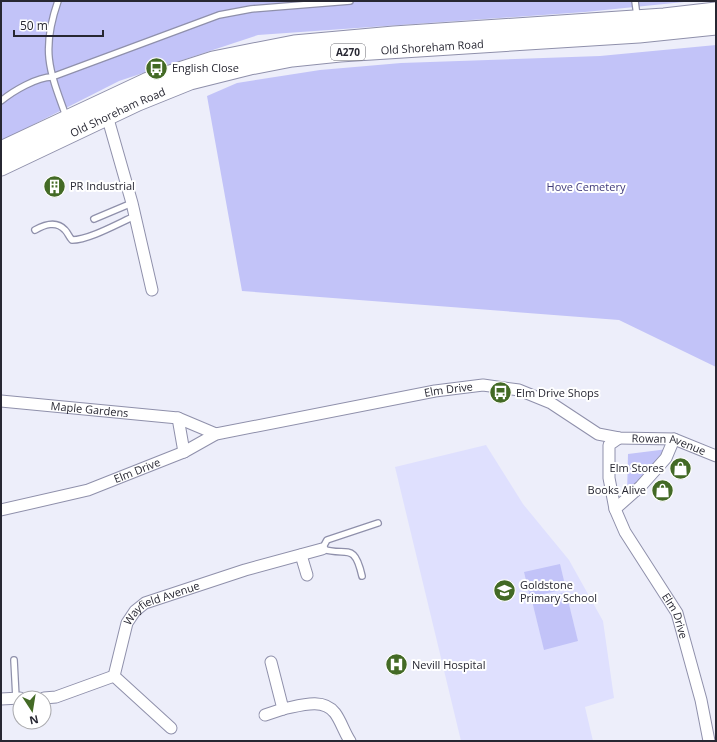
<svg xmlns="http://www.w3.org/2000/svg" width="717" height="742" viewBox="0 0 717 742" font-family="'Open Sans',sans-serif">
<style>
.built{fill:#dfe0fe}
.green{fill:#c2c3f8}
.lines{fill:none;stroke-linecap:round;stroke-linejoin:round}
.service-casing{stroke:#8f90ab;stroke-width:8}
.minor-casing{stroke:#8f90ab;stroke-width:13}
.primary-casing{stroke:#8f90ab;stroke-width:19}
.service{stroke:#fff;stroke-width:5.5}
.minor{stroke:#fff;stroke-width:11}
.primary{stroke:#fff;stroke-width:17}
.labels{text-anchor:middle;stroke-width:4;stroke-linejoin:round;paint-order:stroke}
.shield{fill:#fff;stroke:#686870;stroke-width:1}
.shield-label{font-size:10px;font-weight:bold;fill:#272732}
.street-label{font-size:11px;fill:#272732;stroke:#fff}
.poi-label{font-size:11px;fill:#272732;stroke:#fff;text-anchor:start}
.park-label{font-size:11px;fill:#3f3a7a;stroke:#fff}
</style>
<rect width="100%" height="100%" fill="#edeefa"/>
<path class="built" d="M486,445l37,59 46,56 34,61 11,77 -29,9 8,34h-132l-66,-274z"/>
<g class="green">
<path d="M1,1h693l-109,11 -327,23 -139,46 -118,60z"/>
<path d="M716,45v322l-97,-47 -377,-29 -35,-195 30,-13 83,-13 81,-7 199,-7z"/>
<path d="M668,449l-41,47 1,-42z"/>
<path d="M560,564l6,25 -36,8 -6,-25z"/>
<path d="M566,592l12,49 -34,9 -12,-49z"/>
</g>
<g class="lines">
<defs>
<g id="service">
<path d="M58,1c-17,49 -9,69 8,115"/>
<path d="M635,1l2,15"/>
<path d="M1,101c12,-10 36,-24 51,-24l167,-62 32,-6 99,-8"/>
<path d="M94,219l38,-16"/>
<path d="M35,230c9,-5 21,-10 30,0 3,3 4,7 7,10 17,0 47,-17 63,-24"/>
<path d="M362,576c-8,-35 -15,-19 -40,-27l5,-9 51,-17"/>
<path d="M14,660l2,38"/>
</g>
<g id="minor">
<path d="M106,112l26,91 20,87"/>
<path id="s1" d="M1,401l177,17 38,16"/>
<path d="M178,418l6,34"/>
<path id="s2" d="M619,438l-10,7v33l6,31 10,23 52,81 24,87 8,41"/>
<path d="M615,509l26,-23 25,-28 8,-19"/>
<path id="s3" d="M1,510l87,-20 96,-38 32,-18 219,-43 48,-6 36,5 32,13 47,31 21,4 55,1 42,17"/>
<path d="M301,555l6,20"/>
<path d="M271,662l12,47c16,-3 40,-12 52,4 6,8 9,19 15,28"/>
<path d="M114,676l57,52"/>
<path id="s4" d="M44,698l12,-1 58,-21 13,-53 8,-12 10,-8 100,-33 77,-21"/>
<path d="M1,699l19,-1"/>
<path d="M265,715l18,-6"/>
</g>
<g id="primary">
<path d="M1,150l147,-69 65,-21 81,-16 100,-9 270,-18 52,-6"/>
<path id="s5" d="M1,167l137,-65 52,-21 60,-15 42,-8 48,-5 299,-19 77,-8"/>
</g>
</defs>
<use href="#service" class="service-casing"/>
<use href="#minor" class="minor-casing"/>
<use href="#primary" class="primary-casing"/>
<use href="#service" class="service"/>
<use href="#minor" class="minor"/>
<use href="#primary" class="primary"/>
</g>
<defs>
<symbol id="bus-disc" viewBox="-11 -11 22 22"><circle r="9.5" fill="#436a25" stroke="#fff"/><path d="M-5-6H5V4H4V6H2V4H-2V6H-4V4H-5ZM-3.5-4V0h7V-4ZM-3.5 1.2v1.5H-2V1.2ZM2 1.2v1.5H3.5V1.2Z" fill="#fff"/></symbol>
<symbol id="building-disc" viewBox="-11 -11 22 22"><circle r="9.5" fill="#436a25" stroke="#fff"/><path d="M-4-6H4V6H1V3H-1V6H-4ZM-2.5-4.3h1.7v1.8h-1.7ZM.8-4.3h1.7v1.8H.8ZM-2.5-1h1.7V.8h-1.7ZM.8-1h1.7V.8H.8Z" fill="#fff"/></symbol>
<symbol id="shop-disc" viewBox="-11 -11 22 22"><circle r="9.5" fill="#436a25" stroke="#fff"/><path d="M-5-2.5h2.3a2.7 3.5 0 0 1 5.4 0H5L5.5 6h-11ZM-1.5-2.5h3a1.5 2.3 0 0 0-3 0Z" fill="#fff"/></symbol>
<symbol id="school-disc" viewBox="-11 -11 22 22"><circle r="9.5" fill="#436a25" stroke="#fff"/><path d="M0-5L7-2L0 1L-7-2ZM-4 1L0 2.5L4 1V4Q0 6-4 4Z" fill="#fff"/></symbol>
<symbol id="hospital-disc" viewBox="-11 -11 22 22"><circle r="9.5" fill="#436a25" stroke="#fff"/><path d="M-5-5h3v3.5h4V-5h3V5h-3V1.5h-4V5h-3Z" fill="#fff"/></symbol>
</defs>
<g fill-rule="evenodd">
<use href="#bus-disc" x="144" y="56" width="25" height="25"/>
<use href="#building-disc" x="42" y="174" width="25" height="25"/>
<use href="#bus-disc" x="488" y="380" width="25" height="25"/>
<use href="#shop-disc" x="668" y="456" width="25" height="25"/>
<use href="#shop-disc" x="650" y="478" width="25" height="25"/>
<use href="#school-disc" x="492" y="578" width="25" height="25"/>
<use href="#hospital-disc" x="384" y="652" width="25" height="25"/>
</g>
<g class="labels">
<rect class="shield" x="331" y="44" width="34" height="16" rx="3"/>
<g class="shield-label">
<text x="348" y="56">A270</text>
</g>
<g class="street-label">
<text dy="4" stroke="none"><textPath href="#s5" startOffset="453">Old Shoreham Road</textPath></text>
<text dy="4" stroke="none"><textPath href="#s5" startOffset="129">Old Shoreham Road</textPath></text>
<text dy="4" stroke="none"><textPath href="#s3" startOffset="466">Elm Drive</textPath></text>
<text dy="4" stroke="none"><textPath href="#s1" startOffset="89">Maple Gardens</textPath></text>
<text dy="4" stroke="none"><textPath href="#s3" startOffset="700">Rowan Avenue</textPath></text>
<text dy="4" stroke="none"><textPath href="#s3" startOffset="142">Elm Drive</textPath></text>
<text dy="4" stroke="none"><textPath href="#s4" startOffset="170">Wayfield Avenue</textPath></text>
<text dy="4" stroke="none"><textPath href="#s2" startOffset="200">Elm Drive</textPath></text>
</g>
<g class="poi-label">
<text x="172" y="72">English Close</text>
<text x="70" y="190">PR Industrial</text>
<text x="516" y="397">Elm Drive Shops</text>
<text x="664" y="472" text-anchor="end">Elm Stores</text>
<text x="646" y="494" text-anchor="end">Books Alive</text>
<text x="520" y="589">Goldstone<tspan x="520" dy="13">Primary School</tspan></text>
<text x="412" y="669">Nevill Hospital</text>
</g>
<g class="park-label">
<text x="586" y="191">Hove Cemetery</text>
</g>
</g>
<rect width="717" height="742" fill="none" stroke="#272732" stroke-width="4"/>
<g transform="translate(32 710) rotate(168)"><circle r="19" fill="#ffffff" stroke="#a9a9ad"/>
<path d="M0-3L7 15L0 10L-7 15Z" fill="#436a25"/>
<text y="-6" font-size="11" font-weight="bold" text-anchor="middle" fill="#272732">N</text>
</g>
<path d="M14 30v6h89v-6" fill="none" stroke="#272732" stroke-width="2"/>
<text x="20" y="30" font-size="12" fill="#272732" stroke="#ffffff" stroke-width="3" paint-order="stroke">50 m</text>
</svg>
